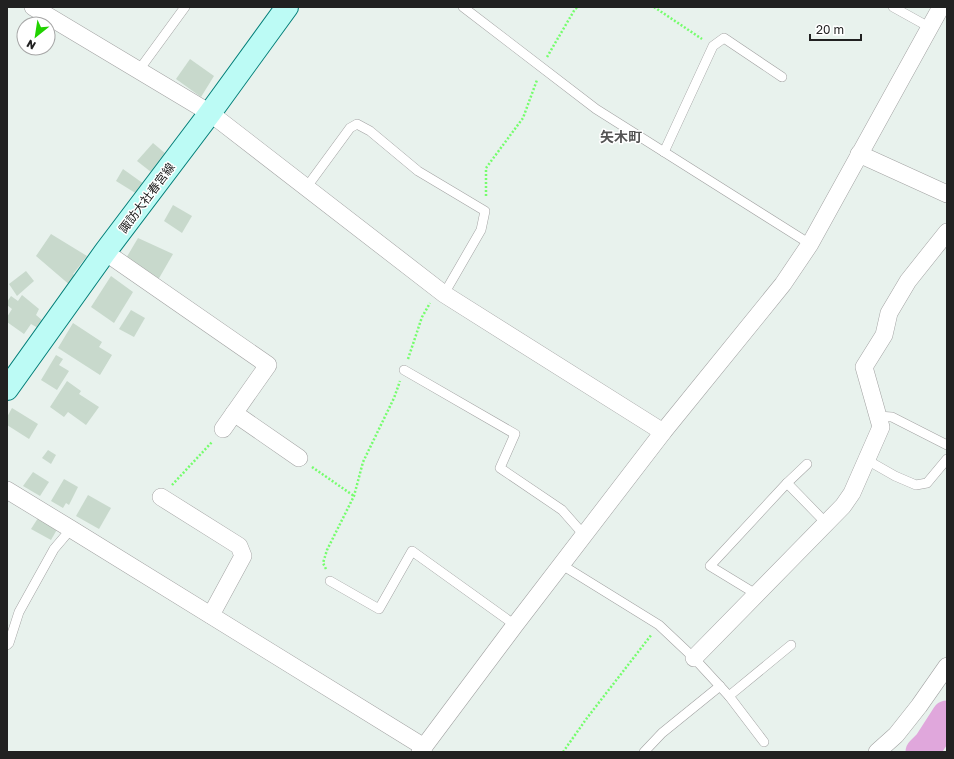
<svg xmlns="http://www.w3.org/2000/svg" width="954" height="759" viewBox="0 0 954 759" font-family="'Golos Text','Noto Sans JP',sans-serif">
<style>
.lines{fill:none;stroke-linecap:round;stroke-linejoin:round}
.river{stroke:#e0a7dc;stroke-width:31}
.building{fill:#c8d9cc}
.lane-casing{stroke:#a2a2a2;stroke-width:10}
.street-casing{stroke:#a2a2a2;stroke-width:18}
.secondary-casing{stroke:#027e78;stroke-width:24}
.path{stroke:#75fd6d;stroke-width:2.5;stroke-dasharray:2 2;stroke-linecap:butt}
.lane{stroke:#fff;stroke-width:9}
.street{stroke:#fff;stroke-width:17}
.secondary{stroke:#bcfbf5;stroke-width:22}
.labels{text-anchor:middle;stroke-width:3;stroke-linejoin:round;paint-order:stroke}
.street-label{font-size:12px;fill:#212121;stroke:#fff}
.quarter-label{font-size:14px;font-weight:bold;fill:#545454;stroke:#fff}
</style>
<rect width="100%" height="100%" fill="#e8f2ed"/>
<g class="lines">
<path class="river" d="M921,752l8,-8 18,-28"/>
</g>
<g class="building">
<path d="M190,59l24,17 -13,21 -25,-18z"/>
<path d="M153,143l13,11 -15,18 -14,-11z"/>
<path d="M123,169l21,15 -7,10 -21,-13z"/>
<path d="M173,205l19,11 -10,17 -18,-12z"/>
<path d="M51,234l36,22 -14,18 4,3 -6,9 -35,-30z"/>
<path d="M138,238l35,16 -15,26 -33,-20z"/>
<path d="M26,271l8,10 -17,15 -8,-12z"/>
<path d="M111,276l22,16 -19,31 -23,-16z"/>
<path d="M22,295l17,14 -3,6 7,6 -5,7 -7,-4 -7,10 -17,-12v-5l5,-8 -5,-4v-3l4,-6 7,5z"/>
<path d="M131,310l14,8 -11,19 -15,-8z"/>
<path d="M73,323l29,19 -3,5 13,8 -12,20 -42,-27z"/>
<path d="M56,355l7,4 -4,6 10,6 -12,19 -16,-10z"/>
<path d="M67,381l14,10 -2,3 20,13 -13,18 -18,-13 -4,5 -14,-10z"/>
<path d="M12,408l26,16 -9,15 -22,-14v-8z"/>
<path d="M48,450l8,5 -5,9 -9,-6z"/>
<path d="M33,472l16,10 -9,14 -17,-10z"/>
<path d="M64,479l14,8 -9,18 -3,-2 -3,5 -12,-7z"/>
<path d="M88,495l23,13 -12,21 -23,-13z"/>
<path d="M40,515l19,11 -8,14 -20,-11z"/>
</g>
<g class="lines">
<defs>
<g id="lane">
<path d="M463,7l133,102 214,135"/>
<path d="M893,7l36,20"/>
<path d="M139,70l46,-63"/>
<path d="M664,152l49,-106 11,-8 58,39"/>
<path d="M306,188l44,-60 7,-4 13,7 48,40 67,40 -4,19 -37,64"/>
<path d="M404,370l111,64 -15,34 62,42 22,25"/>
<path d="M878,416l14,1 55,28"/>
<path d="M867,460l28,16 21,9 11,-2 20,-24"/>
<path d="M787,483l20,-19"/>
<path d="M562,565l97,60 35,33 35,38 35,46"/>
<path d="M330,581l49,28 33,-58 103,74"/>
<path d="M756,594l-46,-28 77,-83 39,40"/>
<path d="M7,645l2,-2 10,-31 35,-63 17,-20"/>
<path d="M729,696l62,-51"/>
<path d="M644,752l18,-19 58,-47"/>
</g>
<g id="street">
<path d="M33,7l177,106 234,181 219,138"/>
<path d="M859,154l88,40"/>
<path d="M105,252l163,113 -45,64"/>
<path d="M234,413l65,45"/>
<path d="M7,490l64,39 353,218"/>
<path d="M161,497l78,49 4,10 -32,59"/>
<path d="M694,658l149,-152 9,-13 29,-66 -17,-60 20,-32 5,-22 19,-32 39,-49"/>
<path d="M420,752l95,-127 148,-193 120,-148 27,-40 131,-237"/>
<path d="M877,752l19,-17 23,-29 28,-40"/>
</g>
<path id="secondary" d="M7,389l98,-137 105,-139 77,-106"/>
</defs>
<use href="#lane" class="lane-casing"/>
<use href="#street" class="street-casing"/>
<use href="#secondary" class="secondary-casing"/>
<g class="path">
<path d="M654,7l48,32"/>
<path d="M547,57l28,-48 3,-2"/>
<path d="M486,196v-28l37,-50 14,-38"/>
<path d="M408,359l14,-42 8,-14"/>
<path d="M312,467l42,29"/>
<path d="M172,485l40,-43"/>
<path d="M326,569l-3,-6 4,-13 27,-54 9,-34 31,-64 6,-17"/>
<path d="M563,752l24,-34 65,-84"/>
</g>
<use href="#lane" class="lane"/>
<use href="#street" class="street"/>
<use href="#secondary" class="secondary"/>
</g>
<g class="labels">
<g class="street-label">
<text transform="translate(147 198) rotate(-53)" y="4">諏訪大社春宮線</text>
</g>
<g class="quarter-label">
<text x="621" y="142">矢木町</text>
</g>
</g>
<rect width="954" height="759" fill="none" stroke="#212121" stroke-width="16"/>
<g transform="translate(36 36) rotate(210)"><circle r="19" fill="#ffffff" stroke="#a6a6a6"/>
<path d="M0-3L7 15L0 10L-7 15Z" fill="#21d200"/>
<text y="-6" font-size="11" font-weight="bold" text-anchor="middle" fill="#212121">N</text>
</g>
<path d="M810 34v6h51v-6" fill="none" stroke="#212121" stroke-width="2"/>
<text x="816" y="34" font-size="12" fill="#212121" stroke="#ffffff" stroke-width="3" paint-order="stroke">20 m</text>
</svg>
